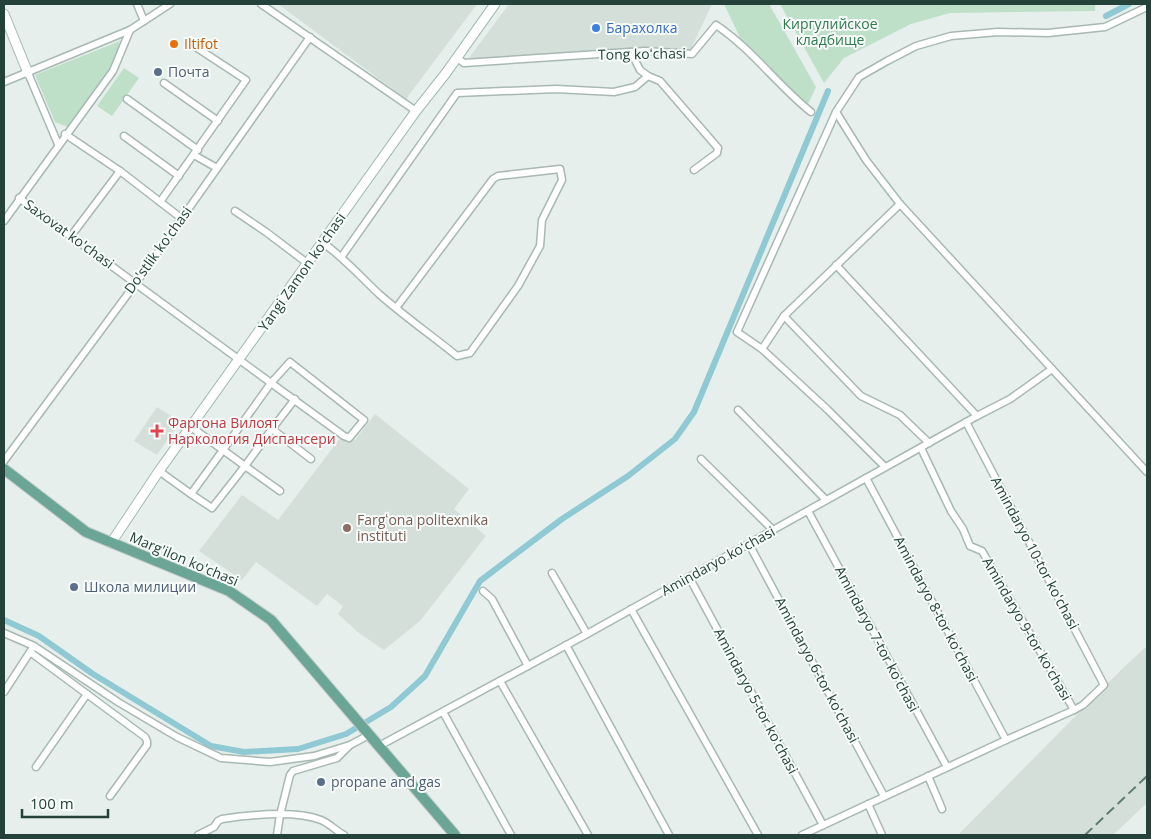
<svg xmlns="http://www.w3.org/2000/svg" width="1151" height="839" viewBox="0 0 1151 839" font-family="'Open Sans',sans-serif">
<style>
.built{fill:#d4dfda}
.green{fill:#bfe0c8}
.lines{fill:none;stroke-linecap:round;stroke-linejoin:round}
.canal{stroke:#8ec9d4;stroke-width:6}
.street-casing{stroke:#a8b8b2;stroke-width:9}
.secondary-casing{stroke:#a4bbb3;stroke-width:11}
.primary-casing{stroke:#c2cac8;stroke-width:12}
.street{stroke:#fff;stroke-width:6}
.secondary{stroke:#fff;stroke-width:9}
.primary{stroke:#6aa596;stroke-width:10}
.rail{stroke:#5f7d75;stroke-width:2;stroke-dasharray:10 5;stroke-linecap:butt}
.shop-dot{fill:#3f7fe0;stroke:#f7fbf9;stroke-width:2}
.food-dot{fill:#e8710a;stroke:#f7fbf9;stroke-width:2}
.service-dot{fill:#5c6f8a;stroke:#f7fbf9;stroke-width:2}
.health-dot{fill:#e0444e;stroke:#f7fbf9;stroke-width:2}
.education-dot{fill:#8d6e63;stroke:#f7fbf9;stroke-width:2}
.labels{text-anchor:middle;stroke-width:4;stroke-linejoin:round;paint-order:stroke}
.park-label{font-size:14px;fill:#2d7a4b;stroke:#f7fbf9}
.shop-label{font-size:14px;fill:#366cbe;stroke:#f7fbf9;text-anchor:start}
.food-label{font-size:14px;fill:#c56008;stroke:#f7fbf9;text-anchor:start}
.street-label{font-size:14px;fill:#24423a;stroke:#f7fbf9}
.service-label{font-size:14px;fill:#4e5e75;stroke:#f7fbf9;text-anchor:start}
.health-label{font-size:14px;fill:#be3a42;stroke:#f7fbf9;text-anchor:start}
.education-label{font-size:14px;fill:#785e54;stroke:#f7fbf9;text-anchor:start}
</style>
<rect width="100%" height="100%" fill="#e6efeb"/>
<g class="built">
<path d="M278,4h199l-71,95z"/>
<path d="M509,4h203l-23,49h-48l-175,9z"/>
<path d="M157,407l23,15 -23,33 -23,-14z"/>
<path d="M375,414l94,75 -15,20 32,27 -66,85 -36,29 -25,-17 -21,-19 5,-8 -16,-12 -10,12 -61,-44 -14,18 -43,-29 43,-56 36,25 66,-87 11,7z"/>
<path d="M1147,646v157l-34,32h-155l166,-168z"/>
</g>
<g class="green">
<path d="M724,4h45l47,83 -9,19 -64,-62z"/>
<path d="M780,4h315v7l-145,2 -39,11 -67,34 -20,25z"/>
<path d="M120,41l-7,29 -43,58 -15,-6 -20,-47z"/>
<path d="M124,68l15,10 -27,38 -15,-10z"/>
</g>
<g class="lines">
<g class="canal">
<path d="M1106,16l23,-12"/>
<path d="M4,620l35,16 54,38 118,72 33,6 54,-3 48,-15 45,-27 34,-31 55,-95 82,-62 66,-43 47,-37 19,-27 134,-321"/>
</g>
<defs>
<g id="street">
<path d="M137,4l7,17"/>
<path d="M261,4l155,107"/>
<path d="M631,52l9,18 8,6"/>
<path d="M457,58l7,5 181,-12 47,3 24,-29c36,24 61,60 95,87"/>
<path d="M28,73l30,71"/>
<path d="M4,82l126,-52 40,-26"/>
<path d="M164,83l54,38"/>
<path d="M127,99l71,51"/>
<path d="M836,112l30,48 34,44 247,268"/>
<path d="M65,134l55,37"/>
<path d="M124,136l55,40"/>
<path d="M194,155l23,13"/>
<path d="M19,198l252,185 19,-21 74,58 -15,18 -5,-2 -73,-53 -48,67 22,16 27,-37 39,30"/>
<path d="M160,202l86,-122 -58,-38"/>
<path d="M900,204l-116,112 -22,33 -25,-17 99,-220 23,-35 28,-16 29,-15 35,-10 47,-4 50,1 57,-6 42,-20"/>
<path d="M235,211l31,21 41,31"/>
<path d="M4,221l109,-150 17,-41"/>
<path d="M71,236l49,-65 61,47"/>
<path d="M322,242c22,16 38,34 57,52 25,22 52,41 78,62l13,-3 48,-67 22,-40 2,-26 20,-40 -2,-11 -62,7 -5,3 -97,129"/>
<path d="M342,256l115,-163 99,-4 58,3 21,-5 13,-11 12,5 58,67 -1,5 -23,17"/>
<path d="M836,265l141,151"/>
<path d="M784,316l77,80 39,19 29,28"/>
<path d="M762,349l66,61 57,57"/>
<path d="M738,410l88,90"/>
<path d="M191,427l32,23 -32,44 21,14 33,-42 35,25"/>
<path d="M272,429l23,-30"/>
<path d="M921,448l30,63 12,18 7,17 12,5 92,159"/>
<path d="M701,459l72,71"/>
<path d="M4,461l132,-178 174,-246"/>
<path d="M159,471l32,23"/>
<path d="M866,478l140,262"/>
<path d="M808,511l139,256"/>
<path d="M749,544l135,252"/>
<path d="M552,573l35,61"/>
<path d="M689,577l134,248"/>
<path d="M483,591l9,8 36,67"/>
<path d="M631,609l127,226"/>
<path d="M4,633l30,13 84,56 59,35 44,21 49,4 44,-6 36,-11"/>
<path d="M566,645l103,190"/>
<path d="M30,652l115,85 2,4v4l-37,51"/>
<path d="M500,681l88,154"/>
<path d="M4,692l28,-43"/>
<path d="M443,712l68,123"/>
<path d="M379,746l208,-112 390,-218 33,-17 42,-30"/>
<path d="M36,767l51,-73"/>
<path d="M928,776l14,33"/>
<path d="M868,804l14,31"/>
<path d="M198,835l16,-8 4,-6 4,-2c27,-4 73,-9 99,1 8,3 15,11 23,15"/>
<path d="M277,835l3,-20 10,-40 3,-4 44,-13 13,-13 19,-10"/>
<path d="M802,835l204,-95 68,-30 9,-5 21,-20 -138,-263"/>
</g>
<g id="secondary">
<path d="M4,14l24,59"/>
<path d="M111,543l48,-72 257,-360 30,-38 49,-69"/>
</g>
<path id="primary" d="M4,469l82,63 143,59 42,29 184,215"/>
</defs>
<use href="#street" class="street-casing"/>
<use href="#secondary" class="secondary-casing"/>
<use href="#primary" class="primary-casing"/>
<use href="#street" class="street"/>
<use href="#secondary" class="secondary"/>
<use href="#primary" class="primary"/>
<path class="rail" d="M1085,835l62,-59"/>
</g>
<circle class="shop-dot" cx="596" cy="28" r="5"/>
<circle class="food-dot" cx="174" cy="44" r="5"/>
<g class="service-dot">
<circle cx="158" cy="72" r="5"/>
<circle cx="74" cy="587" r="5"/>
<circle cx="321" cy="782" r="5"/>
</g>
<path class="health-dot" d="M154.5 423.5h5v5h5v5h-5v5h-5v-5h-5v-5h5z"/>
<circle class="education-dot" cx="347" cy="528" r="5"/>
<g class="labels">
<g class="park-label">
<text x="830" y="29">Киргулийское<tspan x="830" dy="16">кладбище</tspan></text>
</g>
<g class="shop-label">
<text x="606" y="33">Барахолка</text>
</g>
<g class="food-label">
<text x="184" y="49">Iltifot</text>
</g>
<g class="street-label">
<text transform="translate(642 54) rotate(-1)" y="5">Tong koʻchasi</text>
<text transform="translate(69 234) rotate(36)" y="5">Saxovat ko'chasi</text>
<text transform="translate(158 250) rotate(-54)" y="5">Do'stlik ko'chasi</text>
<text transform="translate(302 272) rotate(-55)" y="5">Yangi Zamon ko'chasi</text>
<text transform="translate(1035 553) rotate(62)" y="5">Amindaryo 10-tor koʻchasi</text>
<text transform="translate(184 559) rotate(23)" y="5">Marg'ilon ko'chasi</text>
<text transform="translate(718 561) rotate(-29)" y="5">Amindaryo koʻchasi</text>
<text transform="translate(936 609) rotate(62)" y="5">Amindaryo 8-tor koʻchasi</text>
<text transform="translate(1027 629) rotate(60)" y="5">Amindaryo 9-tor koʻchasi</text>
<text transform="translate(877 639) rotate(62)" y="5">Amindaryo 7-tor koʻchasi</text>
<text transform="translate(817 670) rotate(62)" y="5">Amindaryo 6-tor koʻchasi</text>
<text transform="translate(756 701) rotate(62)" y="5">Amindaryo 5-tor koʻchasi</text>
</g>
<g class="service-label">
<text x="168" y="77">Почта</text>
<text x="84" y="592">Школа милиции</text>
<text x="331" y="787">propane and gas</text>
</g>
<g class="health-label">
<text x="168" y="428">Фаргона Вилоят<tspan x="168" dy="16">Наркология Диспансери</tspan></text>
</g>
<g class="education-label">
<text x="357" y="525">Fargʻona politexnika<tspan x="357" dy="16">instituti</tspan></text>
</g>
</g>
<rect width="1151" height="839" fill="none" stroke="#24423a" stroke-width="10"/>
<path d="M22 809v8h86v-8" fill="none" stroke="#24423a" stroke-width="2.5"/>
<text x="30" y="809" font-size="15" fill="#24423a" stroke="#f7fbf9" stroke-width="4" paint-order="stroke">100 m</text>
</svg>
